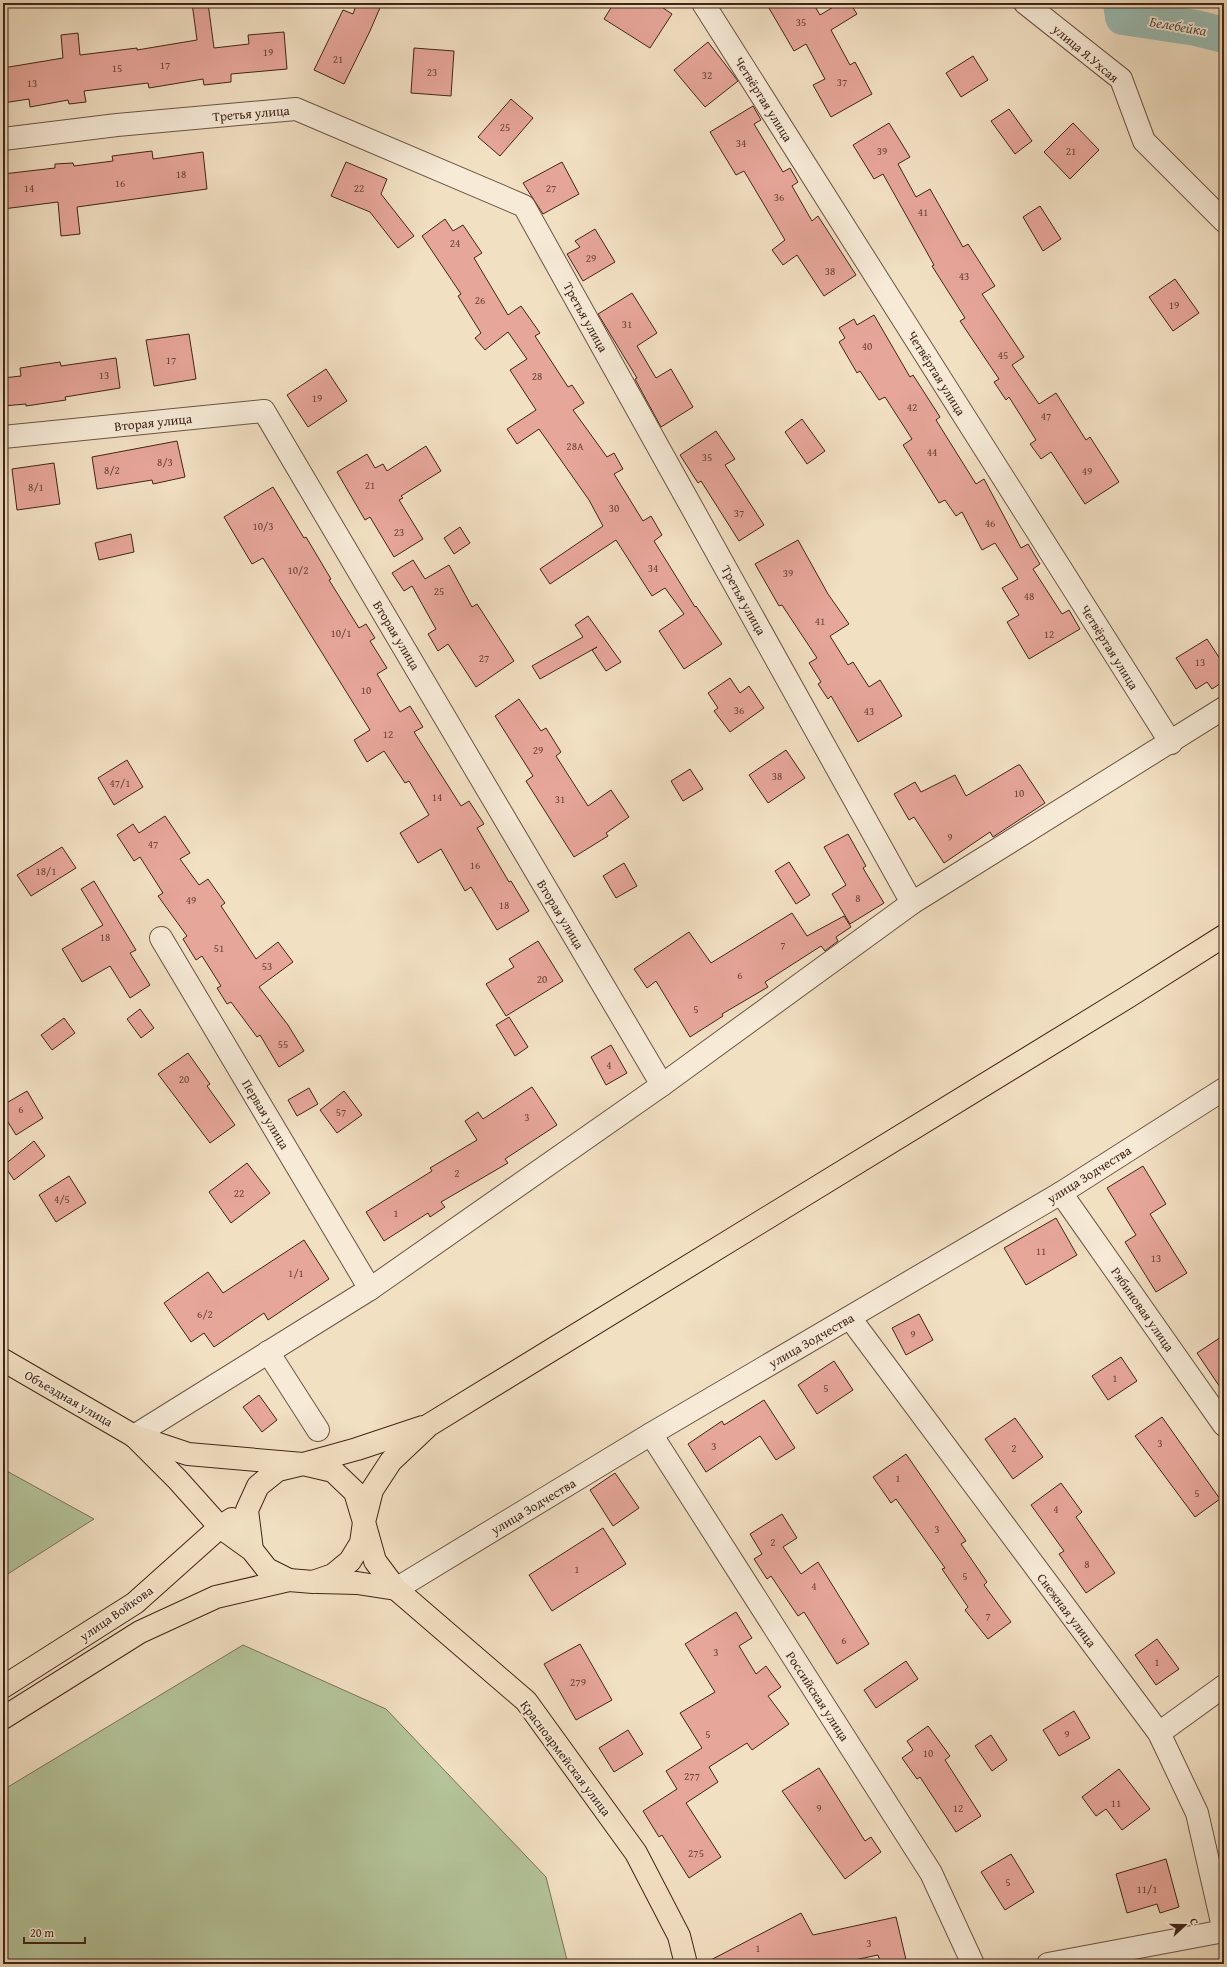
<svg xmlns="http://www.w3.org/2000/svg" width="1227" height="1967" viewBox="0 0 1227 1967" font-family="'Gentium Book Plus',serif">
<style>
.green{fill:#b4c399;stroke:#7a7459}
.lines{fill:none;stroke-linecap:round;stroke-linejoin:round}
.river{stroke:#9bbdb4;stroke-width:36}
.building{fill:#e7a69a;stroke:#412519}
.minor-casing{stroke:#6d5444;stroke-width:24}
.major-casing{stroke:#412519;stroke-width:24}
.minor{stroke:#f7ebd8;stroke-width:22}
.major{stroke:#f2e0c3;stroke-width:22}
.labels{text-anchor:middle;stroke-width:3.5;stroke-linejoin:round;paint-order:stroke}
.number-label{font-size:11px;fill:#6a4539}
.street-label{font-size:13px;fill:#412519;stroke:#f7ebd8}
.water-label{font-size:14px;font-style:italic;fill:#584b40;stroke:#f7ebd8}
</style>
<rect width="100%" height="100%" fill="#f2e0c3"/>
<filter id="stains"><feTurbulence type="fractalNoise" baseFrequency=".005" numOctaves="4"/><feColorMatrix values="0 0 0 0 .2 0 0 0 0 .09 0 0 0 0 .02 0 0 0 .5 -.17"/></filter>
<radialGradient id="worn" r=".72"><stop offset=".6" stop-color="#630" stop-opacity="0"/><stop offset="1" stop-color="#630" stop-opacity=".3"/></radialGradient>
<g class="green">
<path d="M3,1469l91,50 -91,58z"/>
<path d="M243,1645l143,64 160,168 22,87h-565v-174z"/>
</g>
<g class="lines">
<path class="river" d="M1121,3l2,14 73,11 28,7"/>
</g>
<g class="building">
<path d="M192,3h16l6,45 35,-4 -1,-9 36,-3 3,37 -56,5v8l-27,3 -1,-6 -54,9 -1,-5 -64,8 2,11 -17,2 -1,-4 -38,7 -1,-8 -26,4v-35l60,-10 -2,-23 17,-2 2,22 57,-7v2l60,-10z"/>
<path d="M357,3h25l-12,28 -26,53 -30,-14 29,-60 10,4z"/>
<path d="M614,3h42l16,11 -22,34 -46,-29z"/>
<path d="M766,3h47l7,12 20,-12h10l7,11 -26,16 19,35 5,-3 17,32 -41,23 -18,-32 12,-6 -19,-35 -12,7z"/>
<path d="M708,42l30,39 -33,26 -31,-37z"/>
<path d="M414,48l40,3 -3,45 -40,-3z"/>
<path d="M973,56l15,24 -27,17 -15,-24z"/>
<path d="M511,99l22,19 -33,38 -22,-19z"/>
<path d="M753,106l8,14 -7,4 29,48 7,-4 8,14 -6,4 20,35 6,-5 38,59 -32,21 -27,-41 -14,10 -11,-15 13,-10 -41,-69 -8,4 -26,-43z"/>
<path d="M1009,109l23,32 -17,13 -24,-33z"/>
<path d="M889,123l21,34 -12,7 18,33 14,-8 33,58 5,-3 27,42 -13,8 42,63 -12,8 27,39 17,-11 30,47 4,-3 29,45 -34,22 -34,-52 -10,7 -11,-15 6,-4 -27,-43 -3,3 -12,-18 5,-3 -39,-58 5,-3 -33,-52 2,-1 -51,-91 -9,5 -21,-34z"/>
<path d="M1073,123l26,27 -29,29 -26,-27z"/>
<path d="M152,151l1,8 50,-7 4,37 -130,18 3,27 -19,2 -3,-34 -55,7v-35l52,-6v-4l18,-1 1,3 39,-5 -1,-5z"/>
<path d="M346,162l41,17 -6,15 33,42 -16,12 -28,-36 -39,-16z"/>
<path d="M562,162l17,32 -36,20 -20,-31z"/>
<path d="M1040,206l21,33 -18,12 -20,-34z"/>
<path d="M445,219l8,12 10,-6 19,28 -8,5 34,57 13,-9 19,27 -5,3 33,51 4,-2 12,18 -11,7 34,47 7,-4 9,16 -9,5 29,47 8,-5 11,19 -8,6 41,66 1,-1 26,38 -38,25 -25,-38 25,-17 -19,-26 -13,8 -36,-56 -66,44 -10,-15 63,-43 -14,-26 -50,-71 -22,15 -10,-15 29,-19 -26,-40 17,-11 -19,-27 -23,18 -10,-12 6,-5 -23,-37 3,-2 -39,-58z"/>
<path d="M595,229l20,33 -32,19 -16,-27 13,-7 -5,-6z"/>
<path d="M1175,279l24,34 -26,18 -24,-34z"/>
<path d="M632,293l25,40 -20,13 19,32 15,-9 22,38 -32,20 -26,-48 2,-1 -39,-64z"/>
<path d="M874,315l36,62 3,-2 27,42 -4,3 40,64 8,-5 37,69 7,-4 12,20 -7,5 29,45 7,-4 11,19 -51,30 -22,-37 12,-7 -17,-27 16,-9 -23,-36 -13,7 -20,-38 -6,4 -11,-16 -6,3 -36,-58 9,-6 -27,-42 -6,3 -19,-29 -3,2 -18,-31 6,-4 -6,-10 15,-9 3,6z"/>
<path d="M189,334l7,45 -42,7 -8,-46z"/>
<path d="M116,358l4,30 -55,9 1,3 -40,6v-2l-23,2v-28l18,-2 -1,-8 40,-6 1,4z"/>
<path d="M326,369l21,32 -39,26 -21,-32z"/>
<path d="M802,419l23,32 -18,13 -22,-32z"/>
<path d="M716,431l19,28 -10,6 39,60 -25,16 -38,-60 -3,2 -18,-28z"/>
<path d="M177,441l8,36 -32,7 -1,-4 -55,9 -5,-32z"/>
<path d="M426,446l15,25 -40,25 2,2 -4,2 24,39 -29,18 -24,-40 -5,3 -28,-48 30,-18 8,14 8,-4 4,7z"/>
<path d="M54,463l6,41 -43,6 -5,-41z"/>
<path d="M273,487l31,51 2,-1 25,42 -2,1 30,48 7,-4 9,14 -5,3 17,27 -10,6 23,38 10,-6 13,21 -9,5 47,74 8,-5 15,23 -7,4 32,54 2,-1 18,30 -32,19 -26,-43 -6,4 -24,-42 -23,14 -18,-30 29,-18 -20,-34 -4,2 -21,-32 -17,11 -13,-22 16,-10 -107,-172 -11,6 -28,-47z"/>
<path d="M460,527l10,16 -16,11 -10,-16z"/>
<path d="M131,534l3,18 -35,8 -4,-17z"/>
<path d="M798,540l30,54 21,30 -19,12 18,29 5,-3 16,25 11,-7 22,36 -44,26 -27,-46 -3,3 -10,-15 3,-2 -12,-19 8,-5 -35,-53 -3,1 -24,-42z"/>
<path d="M413,560l12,19 24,-14 23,42 5,-3 37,57 -38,26 -28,-43 -10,7 -10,-17 8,-5 -24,-43 -8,5 -12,-18z"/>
<path d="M588,616l33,46 -15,9 -14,-21 5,-3 -57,32 -8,-13 51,-29 -8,-12z"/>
<path d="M1207,639l17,26v16l-12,8 -5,-7 -11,7 -20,-31z"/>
<path d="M730,678l10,15 9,-7 15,22 -34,24 -16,-21 4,-3 -10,-15z"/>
<path d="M519,699l22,32 5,-3 15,24 -5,4 32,50 23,-16 18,27 -23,16 2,3 -34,21 -48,-76 7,-5 -38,-60z"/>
<path d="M786,750l19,28 -37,25 -19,-28z"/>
<path d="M127,760l16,27 -29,18 -16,-27z"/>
<path d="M1018,765h2l25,38 -52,34 -3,-5 -46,31 -30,-46 -5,3 -15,-26 21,-12 6,10 34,-17 11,21z"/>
<path d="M690,769l13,20 -20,12 -12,-20z"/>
<path d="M165,816l25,37 -10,6 19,26 9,-6 17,24 -4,3 35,53 22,-17 15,20 -34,25 29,38 16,26 -25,16 -19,-32 -3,2 -26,-35 -4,2 -10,-16 4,-2 -19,-30 -6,4 -13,-21 4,-3 -29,-40 5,-3 -23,-36 -6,4 -17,-26 16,-11 6,9z"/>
<path d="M848,834l18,32 -3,2 21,35 -34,21 -18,-30 14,-9 -22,-38z"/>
<path d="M62,847l14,21 -45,28 -14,-21z"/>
<path d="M789,862l21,33 -14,9 -21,-33z"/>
<path d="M624,863l13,23 -21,12 -13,-22z"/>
<path d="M94,881l42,69 -6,3 20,32 -20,13 -20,-32 -28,16 -20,-33 41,-24 -22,-36z"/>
<path d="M792,913l15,23 37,-20 7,11 -15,10 2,4 -13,10 -4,-5 -56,36 3,5 -46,27 1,2 -33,21 -34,-56 -9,7 -13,-19 55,-37 22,31z"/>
<path d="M538,941l25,40 -57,35 -20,-32 28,-17 -5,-8z"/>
<path d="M140,1009l14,19 -13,10 -14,-19z"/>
<path d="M509,1017l19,30 -13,9 -19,-31z"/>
<path d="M64,1018l11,15 -23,17 -11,-15z"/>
<path d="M611,1045l16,28 -21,12 -15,-28z"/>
<path d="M188,1053l22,31 -3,2 28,39 -25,18 -52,-69z"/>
<path d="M532,1087l25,38 -52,34 3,4 -67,39 4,5 -15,10 -2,-4 -44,28 -18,-29 66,-41 -2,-3 47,-28 -12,-19 13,-9 5,7z"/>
<path d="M309,1088l9,16 -21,12 -9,-16z"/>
<path d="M27,1091l16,27 -27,17 -13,-21v-9z"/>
<path d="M344,1091l18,24 -25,18 -17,-23z"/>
<path d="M34,1141l11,15 -31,24 -10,-15z"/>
<path d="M247,1163l23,30 -39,30 -22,-31z"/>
<path d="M1143,1166l23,38 -16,10 37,59 -31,19 -31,-50 11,-7 -29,-47z"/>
<path d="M69,1176l17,27 -30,19 -17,-27z"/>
<path d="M1056,1218l21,37 -51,30 -22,-37z"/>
<path d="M304,1240l25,39 -61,41 -4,-7 -50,34 -10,-14 -13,9 -27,-39 44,-31 15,21z"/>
<path d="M919,1314l14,26 -27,15 -14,-27z"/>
<path d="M1224,1335v58l-27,-40z"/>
<path d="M1121,1357l16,24 -29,19 -16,-24z"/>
<path d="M834,1361l19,29 -36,24 -19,-29z"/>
<path d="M259,1395l18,25 -15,12 -19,-25z"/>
<path d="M764,1400l31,48 -19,12 -16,-24 -54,36 -18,-28 34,-23 2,4z"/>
<path d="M1162,1417l58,82 -25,18 -60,-81z"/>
<path d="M1015,1418l28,39 -30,22 -28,-40z"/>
<path d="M906,1454l60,87 -5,3 26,38 -3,3 27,37 -23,17 -23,-29 3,-3 -26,-38 3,-1 -49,-69 -5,4 -18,-26z"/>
<path d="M615,1473l24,35 -26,18 -23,-36z"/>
<path d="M1061,1483l21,29 -6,5 39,56 -29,20 -27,-39 5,-3 -33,-46z"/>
<path d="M782,1514l15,24 -14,9 18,27 17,-12 51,82 -32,20 -33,-52 -6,4 -27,-40 -4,3 -13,-20 8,-5 -12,-20z"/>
<path d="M603,1528l23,36 -74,47 -23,-36z"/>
<path d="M736,1612l16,26 -13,8 17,28 10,-8 15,21 -13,9 21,28 -37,26 -5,-7 -38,24 9,15 -32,21 35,54 -32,21 -27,-43 -3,2 -16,-26 34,-22 -11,-18 36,-23 -22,-35 35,-21 -30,-48z"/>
<path d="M1157,1639l22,30 -23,16 -21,-30z"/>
<path d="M580,1644l32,56 -36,20 -32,-56z"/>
<path d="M906,1661l12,18 -42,29 -12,-18z"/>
<path d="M1074,1711l16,27 -31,18 -16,-26z"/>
<path d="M928,1726l22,30 -5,4 36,56 -25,16 -36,-55 -3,2 -15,-21 11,-8 -6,-9z"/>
<path d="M628,1730l15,24 -29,18 -15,-24z"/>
<path d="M991,1735l16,25 -15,11 -17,-25z"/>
<path d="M819,1768l46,73 6,-4 10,15 -36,27 -63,-88z"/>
<path d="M1119,1769l31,40 -28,21 -16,-21 -10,7 -14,-19z"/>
<path d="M1011,1854l23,38 -29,18 -24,-38z"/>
<path d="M1166,1859l13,48 -19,6 -3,-9 -30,9 -11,-39z"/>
<path d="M801,1913l12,22 83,-18 11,47h-26l-3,-9 -43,9h-132z"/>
</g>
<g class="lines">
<defs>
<g id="minor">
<path d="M703,3l468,740"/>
<path d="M1025,3l96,76 23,62 80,80"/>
<path d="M3,139l114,-14 179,-16 228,97 388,697"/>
<path d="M3,437l261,-26 398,674"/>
<path d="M161,938l209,351"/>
<path d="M1061,1193l163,232"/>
<path d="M850,1318l309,415 38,80 27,118"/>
<path d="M268,1352l50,78"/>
<path d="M651,1434l280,439 42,91"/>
<path d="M134,1436l236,-147 292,-204 250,-182 312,-195"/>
<path d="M396,1589l255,-155 410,-241 163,-104"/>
<path d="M1159,1733l65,-47"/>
<path d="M1048,1964l176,-33"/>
</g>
<g id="major">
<path d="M3,1360l131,76 54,18 115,10 54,-15 66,-22"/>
<path d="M134,1436l43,43 43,48 32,23 15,19 22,11 24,2 20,-7 17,-14 11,-18 3,-21 -9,-30 -22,-21 -30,-7 -25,6 -20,16 -11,24 5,40"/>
<path d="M318,1582l39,1 39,6"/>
<path d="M3,1687l132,-84 85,-76 12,-8"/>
<path d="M3,1718l137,-86 76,-35 73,-17"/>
<path d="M686,1964l-7,-28 -43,-83 -110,-152 -130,-112 -21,-28 -11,-39 8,-32 19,-29 38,-36 697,-427 98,-62"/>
</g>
</defs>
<use href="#minor" class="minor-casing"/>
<use href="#major" class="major-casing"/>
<use href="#minor" class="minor"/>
<use href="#major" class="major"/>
</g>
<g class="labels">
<g class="number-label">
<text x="801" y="26">35</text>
<text x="268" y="56">19</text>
<text x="338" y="63">21</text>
<text x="165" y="69">17</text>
<text x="117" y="72">15</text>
<text x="432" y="76">23</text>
<text x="707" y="79">32</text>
<text x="842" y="86">37</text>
<text x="32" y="87">13</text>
<text x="505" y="131">25</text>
<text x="741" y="147">34</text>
<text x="882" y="155">39</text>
<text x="1071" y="155">21</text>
<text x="181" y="178">18</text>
<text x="120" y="187">16</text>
<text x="29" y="192">14</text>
<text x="359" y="192">22</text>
<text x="551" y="192">27</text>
<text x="779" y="201">36</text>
<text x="923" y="216">41</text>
<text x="455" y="247">24</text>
<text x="591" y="262">29</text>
<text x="830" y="275">38</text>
<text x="964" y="280">43</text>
<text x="480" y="304">26</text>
<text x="1174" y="309">19</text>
<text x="627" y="328">31</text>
<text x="867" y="350">40</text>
<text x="1003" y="359">45</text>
<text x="171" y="364">17</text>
<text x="104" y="379">13</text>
<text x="537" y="380">28</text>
<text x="317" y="402">19</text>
<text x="912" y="411">42</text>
<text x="1046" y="420">47</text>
<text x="575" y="450">28А</text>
<text x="932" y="456">44</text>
<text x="707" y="461">35</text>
<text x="165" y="466">8/3</text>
<text x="112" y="474">8/2</text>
<text x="1087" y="475">49</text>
<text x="370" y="489">21</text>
<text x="36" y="491">8/1</text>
<text x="614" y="512">30</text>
<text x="739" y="517">37</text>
<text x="990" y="527">46</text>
<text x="263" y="530">10/3</text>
<text x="399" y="536">23</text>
<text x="653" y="572">34</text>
<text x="298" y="574">10/2</text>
<text x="788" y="577">39</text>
<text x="439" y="595">25</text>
<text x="1029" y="600">48</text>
<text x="820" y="625">41</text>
<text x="341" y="637">10/1</text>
<text x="1049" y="638">12</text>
<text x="484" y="662">27</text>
<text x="1200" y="666">13</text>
<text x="366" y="694">10</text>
<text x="739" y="714">36</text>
<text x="869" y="715">43</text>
<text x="388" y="738">12</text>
<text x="538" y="754">29</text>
<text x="777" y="780">38</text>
<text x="120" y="787">47/1</text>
<text x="1019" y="797">10</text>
<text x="437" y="801">14</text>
<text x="560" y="803">31</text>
<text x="950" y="841">9</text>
<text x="153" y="848">47</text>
<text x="475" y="869">16</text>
<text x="46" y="875">18/1</text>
<text x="858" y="902">8</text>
<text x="191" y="904">49</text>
<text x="504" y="909">18</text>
<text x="105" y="941">18</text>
<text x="783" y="949">7</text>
<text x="219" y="952">51</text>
<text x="267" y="970">53</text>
<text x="740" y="979">6</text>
<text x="542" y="983">20</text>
<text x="696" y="1013">5</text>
<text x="283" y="1048">55</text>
<text x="609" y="1069">4</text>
<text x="184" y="1083">20</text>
<text x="21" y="1113">6</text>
<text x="341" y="1116">57</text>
<text x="527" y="1121">3</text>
<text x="457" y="1177">2</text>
<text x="239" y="1197">22</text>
<text x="62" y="1203">4/5</text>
<text x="396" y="1217">1</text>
<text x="1041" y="1255">11</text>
<text x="1156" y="1262">13</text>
<text x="296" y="1277">1/1</text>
<text x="205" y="1318">6/2</text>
<text x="913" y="1338">9</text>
<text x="1115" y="1382">1</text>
<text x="826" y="1392">5</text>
<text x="1160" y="1447">3</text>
<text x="714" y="1450">3</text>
<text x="1014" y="1452">2</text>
<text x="898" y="1482">1</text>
<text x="1197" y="1497">5</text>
<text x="1056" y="1513">4</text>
<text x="937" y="1533">3</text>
<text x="773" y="1546">2</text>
<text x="1087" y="1568">8</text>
<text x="577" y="1573">1</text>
<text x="965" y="1580">5</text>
<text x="814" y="1590">4</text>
<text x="988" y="1620">7</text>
<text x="844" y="1644">6</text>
<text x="716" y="1656">3</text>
<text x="1157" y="1666">1</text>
<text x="578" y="1686">279</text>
<text x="708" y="1738">5</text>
<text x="1067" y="1738">9</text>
<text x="928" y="1757">10</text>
<text x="692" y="1780">277</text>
<text x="1116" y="1807">11</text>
<text x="819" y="1812">9</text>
<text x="958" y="1812">12</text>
<text x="696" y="1857">275</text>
<text x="1008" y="1886">5</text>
<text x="1147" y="1893">11/1</text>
<text x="869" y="1947">3</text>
<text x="758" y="1952">1</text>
</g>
<g class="street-label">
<text transform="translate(1086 53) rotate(40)" y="5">улица Я.Ухсая</text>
<text transform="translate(764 99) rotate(58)" y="5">Четвёртая улица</text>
<text transform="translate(251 113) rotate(-5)" y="5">Третья улица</text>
<text transform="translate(586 317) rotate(61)" y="5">Третья улица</text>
<text transform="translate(937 373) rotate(58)" y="5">Четвёртая улица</text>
<text transform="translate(153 422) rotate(-6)" y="5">Вторая улица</text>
<text transform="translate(744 600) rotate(61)" y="5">Третья улица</text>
<text transform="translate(397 635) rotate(59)" y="5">Вторая улица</text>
<text transform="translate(1110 647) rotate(58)" y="5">Четвёртая улица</text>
<text transform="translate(561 914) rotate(59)" y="5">Вторая улица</text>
<text transform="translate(266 1114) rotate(59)" y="5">Первая улица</text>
<text transform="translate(1089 1174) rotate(-32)" y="5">улица Зодчества</text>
<text transform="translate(1143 1309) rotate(55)" y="5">Рябиновая улица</text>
<text transform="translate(811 1340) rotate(-30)" y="5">улица Зодчества</text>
<text transform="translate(69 1398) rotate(30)" y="5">Объездная улица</text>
<text transform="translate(533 1506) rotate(-31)" y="5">улица Зодчества</text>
<text transform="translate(1067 1610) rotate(53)" y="5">Снежная улица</text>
<text transform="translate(116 1613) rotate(-35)" y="5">улица Войкова</text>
<text transform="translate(818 1696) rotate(57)" y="5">Российская улица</text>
<text transform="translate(566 1758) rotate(53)" y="5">Красноармейская улица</text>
</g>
<g class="water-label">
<text transform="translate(1178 26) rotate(10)" y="5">Белебейка</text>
</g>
</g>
<rect width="1227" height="1967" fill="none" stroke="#f2e0c3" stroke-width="16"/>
<rect x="4" y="4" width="1219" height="1959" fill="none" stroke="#412519" stroke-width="2"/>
<rect x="8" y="8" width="1211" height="1951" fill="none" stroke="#412519"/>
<g transform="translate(1185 1925) rotate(69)" stroke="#f7ebd8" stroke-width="3" paint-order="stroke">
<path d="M0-3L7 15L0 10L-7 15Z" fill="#412519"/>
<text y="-6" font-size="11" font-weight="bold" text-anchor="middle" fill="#412519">С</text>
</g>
<path d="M24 1937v6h61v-6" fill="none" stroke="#412519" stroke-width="2"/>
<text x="30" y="1937" font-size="12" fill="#412519" stroke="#f7ebd8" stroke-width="3" paint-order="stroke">20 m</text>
<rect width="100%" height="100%" filter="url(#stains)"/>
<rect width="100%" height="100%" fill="url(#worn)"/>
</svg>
